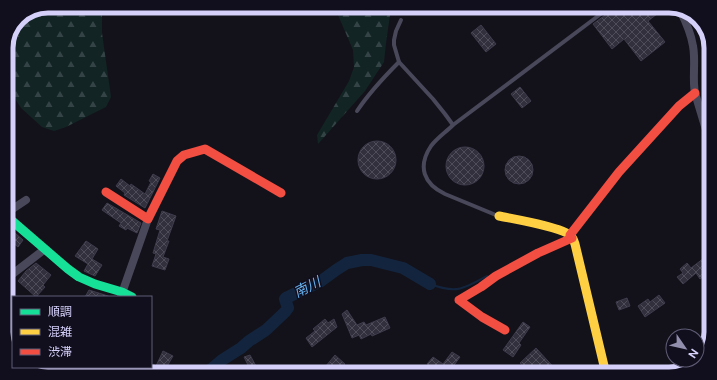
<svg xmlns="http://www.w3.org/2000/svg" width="717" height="380" viewBox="0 0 717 380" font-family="'Public Sans','Noto Sans JP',sans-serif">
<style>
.forest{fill:url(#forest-firs)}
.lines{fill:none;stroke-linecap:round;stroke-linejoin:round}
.stream{stroke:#13253e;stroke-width:2}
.river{stroke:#13253e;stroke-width:12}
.building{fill:url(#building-cross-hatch);stroke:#3f3c4d}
.lane{stroke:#48485a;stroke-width:4}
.street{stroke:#48485a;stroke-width:8}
.fast{stroke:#16e098;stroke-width:9}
.slow{stroke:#ffcf43;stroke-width:9}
.jam{stroke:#f24e42;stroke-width:9}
.labels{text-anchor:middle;stroke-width:3;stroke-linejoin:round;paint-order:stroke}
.water-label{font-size:14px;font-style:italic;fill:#68b3f0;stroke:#110e1e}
.rim{fill:none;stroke:#d4d0fa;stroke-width:5}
</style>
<defs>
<pattern id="forest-firs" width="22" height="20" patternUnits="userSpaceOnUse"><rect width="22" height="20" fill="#122424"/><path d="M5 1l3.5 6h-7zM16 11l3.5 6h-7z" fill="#344345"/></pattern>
<pattern id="building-cross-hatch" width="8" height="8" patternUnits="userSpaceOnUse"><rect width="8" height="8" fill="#31303c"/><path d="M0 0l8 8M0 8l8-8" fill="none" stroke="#4e4d59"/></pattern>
</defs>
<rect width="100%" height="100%" fill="#13121a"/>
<g class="forest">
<path d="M48,6h54v27l9,64 -5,10 -40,20 -12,4 -12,-4 -21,-19 -7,-11 -8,-18v-33l13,-28z"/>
<path d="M335,8h56l-5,35 -2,19 -19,29 -47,53 -1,-9 32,-54 5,-14 -1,-17z"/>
</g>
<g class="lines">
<path class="stream" d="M430,284c26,10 34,5 57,-8"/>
<path class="river" d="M209,371l13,-11 19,-12 8,-7 17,-11 19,-18 3,-4 -3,-9 1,-1 35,-17 15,-11 11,-7 15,-3h9l32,8 27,16"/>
</g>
<g class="building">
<path d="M612,10h50l-14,11 17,21 -24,19 -17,-22 -12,10 -19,-25z"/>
<path d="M481,25l15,19 -10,8 -15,-19z"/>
<path d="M520,87l11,14 -9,7 -11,-14z"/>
<circle cx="377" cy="160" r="19"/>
<circle cx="465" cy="166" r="19"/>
<circle cx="519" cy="170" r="14"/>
<path d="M153,174l7,4 -15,30 -21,-13 1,-2 -9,-7 5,-7 9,7 1,-2 14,10 6,-12 -2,-1z"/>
<path d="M107,203l34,20 -4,10 -10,-5 -1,2 -7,-4 2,-3 -19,-13z"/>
<path d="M162,211l14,5 -9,25h2l-6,16 6,2 -4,11 -13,-4 4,-12 -3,-1 7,-23 -4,-1z"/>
<path d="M7,226l16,14 -5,7 -12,-10v-9z"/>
<path d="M86,241l12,8 -6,10 10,6 -7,11 -11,-5 4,-7 -13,-8z"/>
<path d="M708,255v18l-8,6 -4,-6 -13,11 -6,-7 6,-4 -3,-4 7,-6 4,5z"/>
<path d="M36,263l15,12 -8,10 2,2 -9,10 -18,-16 8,-10z"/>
<path d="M89,290l19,6 2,1h-25z"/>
<path d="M659,295l6,8 -20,14 -7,-11 10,-7 2,3z"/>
<path d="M627,298l3,8 -11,4 -3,-8z"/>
<path d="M347,310l10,15 7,-3 2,3 19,-8 5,11 -18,8 -1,-2 -10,5 -2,-4 -7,3 -10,-24z"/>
<path d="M325,319l3,4 6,-4 3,8 -25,20 -6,-9 9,-7 -2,-2z"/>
<path d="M523,322l7,5 -11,16 2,2 -8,12 -10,-7z"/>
<path d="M536,348l23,25h-30l-9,-10z"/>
<path d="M163,351l10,5 -8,14h-16l4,-6 3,2z"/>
<path d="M452,352l8,5 -11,15h-12l-10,-8 6,-7 10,7z"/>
<path d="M250,355l6,11 -6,3 -6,-12z"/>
<path d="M335,355l10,9 -7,8h-17z"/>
</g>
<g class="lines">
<g class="lane">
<path d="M401,20l-5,11 -2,9v5l5,17 34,37 12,15 8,11"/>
<path d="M357,111c12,-18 26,-33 42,-49"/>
<path d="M498,216l-7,-3 -46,-19c-21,-10 -28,-27 -14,-48 6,-8 15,-14 22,-21l153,-115"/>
</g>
<g class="street">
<path d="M680,10c6,12 11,23 13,36 3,16 -1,32 2,47l15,50"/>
<path d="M6,214l5,-4 15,-10"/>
<path d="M6,279l39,-30"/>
<path d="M121,296l27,-77"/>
<path d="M72,370l3,-3"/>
<path d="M135,370l1,-3"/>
</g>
<path class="fast" d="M6,217l4,2 58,50 11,8 16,7 27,8 10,5"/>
<path class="slow" d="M499,216c14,3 63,11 72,20 2,2 3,5 4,8l31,130"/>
<g class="jam">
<path d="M106,192l42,27 29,-58 7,-6 21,-6 76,44"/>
<path d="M570,235l49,-63 60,-66 16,-13"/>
<path d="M505,330l-23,-13 -23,-17 22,-13 15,-11 42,-23 34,-15"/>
</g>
</g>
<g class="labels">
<g class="water-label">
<text transform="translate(307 287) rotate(-27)" y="5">南川</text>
</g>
</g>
<path d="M0 0H717V380H0ZM48 13H669A35 35 0 0 1 704 48V332A35 35 0 0 1 669 367H48A35 35 0 0 1 13 332V48A35 35 0 0 1 48 13Z" fill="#110e1e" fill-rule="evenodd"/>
<path class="rim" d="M48 13H669A35 35 0 0 1 704 48V332A35 35 0 0 1 669 367H48A35 35 0 0 1 13 332V48A35 35 0 0 1 48 13Z"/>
<rect x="12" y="296" width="140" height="72" fill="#110e1e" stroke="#5f5c76"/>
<rect x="20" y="309" width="20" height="6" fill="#16e098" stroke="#5f5c76"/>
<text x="48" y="316" font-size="12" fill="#d4d0fa">順調</text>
<rect x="20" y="329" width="20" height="6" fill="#ffcf43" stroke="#5f5c76"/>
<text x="48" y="336" font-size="12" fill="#d4d0fa">混雑</text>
<rect x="20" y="349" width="20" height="6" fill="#f24e42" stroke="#5f5c76"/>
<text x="48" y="356" font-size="12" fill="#d4d0fa">渋滞</text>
<g transform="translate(685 348) rotate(124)"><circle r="19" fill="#110e1e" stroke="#5f5c76"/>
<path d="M0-3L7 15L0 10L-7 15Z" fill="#908eac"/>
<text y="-6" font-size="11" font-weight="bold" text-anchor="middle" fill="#d4d0fa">N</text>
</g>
</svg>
